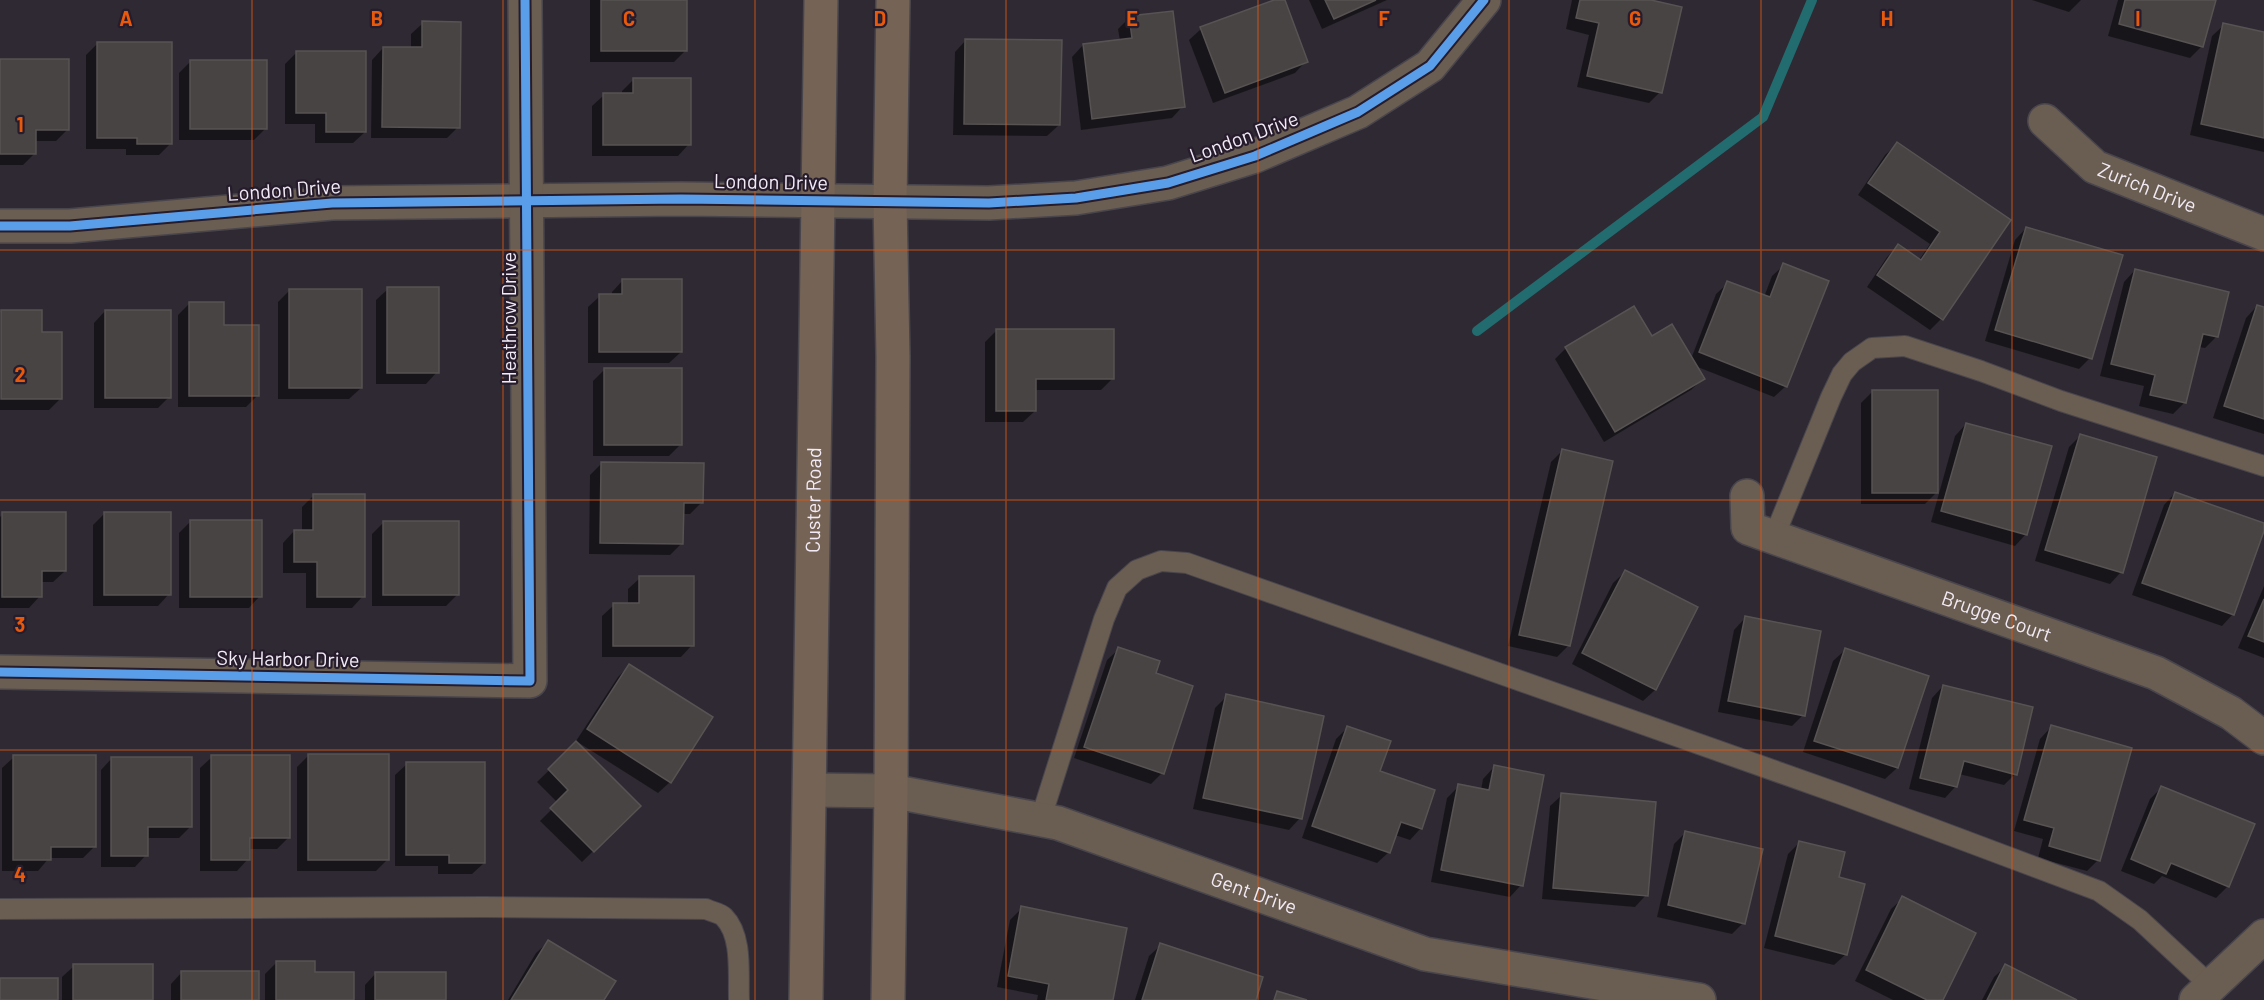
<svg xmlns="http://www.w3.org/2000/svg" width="2264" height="1000" viewBox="0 0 2264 1000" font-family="Barlow,sans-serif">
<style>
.shadow{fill:#0007}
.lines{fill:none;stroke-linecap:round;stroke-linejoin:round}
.stream{stroke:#226b6f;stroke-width:10}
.building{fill:#494444;stroke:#575353;stroke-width:1.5}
.lane-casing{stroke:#49454d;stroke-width:22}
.street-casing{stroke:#49454d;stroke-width:36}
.primary-casing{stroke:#49454d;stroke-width:36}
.lane{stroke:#6a5d51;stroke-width:20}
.street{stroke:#6a5d51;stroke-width:33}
.primary{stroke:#756456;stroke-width:33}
.cycleway-casing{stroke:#261c2c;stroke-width:13}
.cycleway{stroke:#5a9eea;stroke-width:9}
.grid{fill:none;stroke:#e8590c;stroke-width:1.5;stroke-opacity:0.55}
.labels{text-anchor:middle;stroke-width:4.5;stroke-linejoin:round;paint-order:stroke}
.street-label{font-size:20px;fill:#f2ebf6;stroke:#261c2c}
.grid-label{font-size:20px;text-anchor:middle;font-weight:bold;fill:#e8590c;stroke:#261c2c;stroke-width:4.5;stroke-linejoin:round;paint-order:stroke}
</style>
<rect width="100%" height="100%" fill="#2e2932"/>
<g class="shadow">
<path d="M590,0h96v50l-12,12h-84z"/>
<path d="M1278,0h5l23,61 -11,12 -82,30 -24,-63 12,-11z"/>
<path d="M1309,0h78l-65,29z"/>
<path d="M1572,0h72l16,92 -11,11 -72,-16 12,-52 -23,-6z"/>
<path d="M2032,0h49l-12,12z"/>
<path d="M2118,0h96l-13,47 -11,11 -82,-22z"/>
<path d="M1130,17l53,89 -11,12 -91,12 -9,-73 11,-12 37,-4 -2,-12z"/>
<path d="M423,23l35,104 -11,11h-76l1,-78 11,-12h28v-14z"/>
<path d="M2224,25l40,9v118l-74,-17 22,-99z"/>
<path d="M966,40l93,85 -12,11 -94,-1 2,-83z"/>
<path d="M98,43l73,100 -12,12h-33v-6h-40v-94z"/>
<path d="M297,52l68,80 -12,11h-38v-19h-30v-60z"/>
<path d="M0,60l67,70 -11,11h-21v12l-12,12h-23z"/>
<path d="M191,61l74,68 -11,11h-75v-67z"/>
<path d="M634,79l55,65 -11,12h-86v-50l12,-11h18v-4z"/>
<path d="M1897,144l112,77 -68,98 -11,11 -63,-43 20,-30 11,-11 21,14 11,-16 -72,-49 27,-40z"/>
<path d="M2026,228l64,130 -11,11 -94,-28 30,-101z"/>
<path d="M1784,265l2,121 -12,11 -79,-31 8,13 -12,11 -87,52 -49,-83 11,-11 86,-10 39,21 25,-65 12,-11 36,14 8,-21z"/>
<path d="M2135,270l81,67 -11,11 -7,-1 -14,56 -11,11 -34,-8 5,-20 -44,-10 24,-94z"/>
<path d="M623,280l58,72 -12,11h-81v-56l12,-11h12v-4z"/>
<path d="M388,289l49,83 -11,12h-50v-84z"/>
<path d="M289,291l72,97 -12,11h-71v-97z"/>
<path d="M190,303l32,24 36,68 -12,12h-68v-92z"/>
<path d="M2257,306l7,3v125l-51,-16 33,-100z"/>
<path d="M2,311l38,22 21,65 -12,12h-49v-97z"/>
<path d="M105,311l64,86 -11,11h-64v-85z"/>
<path d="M997,330l115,49 -11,11h-66v21l-12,11h-38v-80z"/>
<path d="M604,370l77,74 -12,12h-76v-75z"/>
<path d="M1873,391l64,101 -12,12h-64v-101z"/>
<path d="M1966,424l60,110 -11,12 -84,-24 24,-86z"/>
<path d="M2080,436l41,136 -11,12 -75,-23 34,-114z"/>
<path d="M1562,451l6,195 -11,11 -49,-11 43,-184z"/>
<path d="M602,463l100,39 -12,12h-8l-1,30 -11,11 -81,-1 1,-79z"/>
<path d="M2175,493l89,31 -31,90 -11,12 -90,-31 32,-90z"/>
<path d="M314,495l49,101 -11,12h-46v-35h-23v-30l11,-12h8v-24z"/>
<path d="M3,514l62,57 -12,11h-13v14l-11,12h-29v-91z"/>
<path d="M104,514l65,80 -11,12h-65v-81z"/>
<path d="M191,521l69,75 -11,12h-70v-75z"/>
<path d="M384,522l74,72 -12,12h-74v-72z"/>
<path d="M1625,572l71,36 -41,82 -12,11 -71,-37 41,-81z"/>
<path d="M640,578l52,67 -11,12h-79v-41l12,-11h14v-16z"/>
<path d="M2264,586v72l-26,-10z"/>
<path d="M1745,618l58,97 -11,11 -74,-14 16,-82z"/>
<path d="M1119,649l35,25 8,99 -11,11 -77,-26 33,-98z"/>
<path d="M1845,650l52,118 -12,11 -82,-27 30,-91z"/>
<path d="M629,666l41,116 -12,11 -82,-52 42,-64z"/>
<path d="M1943,686l72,88 -11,11 -45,-11 -3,12 -11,12 -36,-9 23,-91z"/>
<path d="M1227,696l73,122 -11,12 -96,-21 22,-101z"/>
<path d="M2051,727l47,133 -11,11 -49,-13 5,-19 -29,-8 26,-92z"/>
<path d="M1347,728l74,100 -11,12 -15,-5 -6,17 -12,11 -75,-25 34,-99z"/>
<path d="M576,744l63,62 -57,56 -42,-41 18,-18 -21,-21z"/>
<path d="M308,756l80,103 -12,12h-79v-104z"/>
<path d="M14,757l81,89 -12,12h-34l-11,13h-36v-103z"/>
<path d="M212,757l77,80 -12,12h-29v10l-11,12h-37v-103z"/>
<path d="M112,758l78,69 -11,11h-33v17l-11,12h-34v-97z"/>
<path d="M407,764l77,99 -12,11h-34v-8h-43v-91z"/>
<path d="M1494,767l27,118 -11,12 -79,-15 16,-84 12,-12 22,4 2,-11z"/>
<path d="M2161,788l67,98 -12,12 -54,-22 -8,8 -33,-13 29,-72z"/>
<path d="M1562,795l84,100 -11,12 -93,-8 8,-93z"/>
<path d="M1686,832l57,91 -11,11 -75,-17 17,-73z"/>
<path d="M1800,842l37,36 9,76 -12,11 -70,-17 24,-94z"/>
<path d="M1903,898l38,102h-48l-38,-19 36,-72z"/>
<path d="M1022,908l89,92h-74l1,-5 -41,-8 13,-67z"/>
<path d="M548,942l55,58h-95l28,-47z"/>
<path d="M1161,945l93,55h-119l14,-44z"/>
<path d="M277,962l37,12 38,26h-87v-26z"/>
<path d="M74,966l78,34h-90v-23z"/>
<path d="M2006,966l67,34h-91l12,-23z"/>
<path d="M182,972l76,28h-87v-16z"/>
<path d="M376,973l69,27h-80v-15z"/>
</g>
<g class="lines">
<path class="stream" d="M1477,331l286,-214 49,-117"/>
</g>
<g class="building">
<rect x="601" y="0" width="86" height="51"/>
<path d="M1274,0h11l23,62 -83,31 -25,-66z"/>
<path d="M1325,0h51l-42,19z"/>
<path d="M1580,0h71l31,7 -20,86 -75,-17 12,-53 -23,-5z"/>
<path d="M2125,0h91l-13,47 -84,-23z"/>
<path d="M1173,11l12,96 -93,12 -9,-75 49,-6 -3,-22z"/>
<path d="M422,21l39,1 -1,106 -78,-1 1,-80h39z"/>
<path d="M2223,23l41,9v106l-63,-14z"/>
<path d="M965,39l97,1 -2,85 -96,-1z"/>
<path d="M97,42h75v102h-35v-6h-40z"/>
<path d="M296,51h70v81h-40v-19h-30z"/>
<path d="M0,59h69v71h-33v24h-36z"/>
<rect x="190" y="60" width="77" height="69"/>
<path d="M633,78h58v67h-88v-52h30z"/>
<path d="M1897,142l114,78 -68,100 -66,-45 21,-31 23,16 19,-28 -72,-49z"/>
<path d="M2026,227l97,28 -31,104 -97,-29z"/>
<path d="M1783,263l46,18 -42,106 -88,-35 28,-71 43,16z"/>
<path d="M2135,269l94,23 -11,45 -15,-3 -17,69 -36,-8 5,-20 -44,-11z"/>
<path d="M622,279h60v73h-83v-58h23z"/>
<rect x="387" y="287" width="52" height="86"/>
<rect x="289" y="289" width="73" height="99"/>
<path d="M189,302h35v23h35v71h-70z"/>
<path d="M2257,305l7,2v112l-40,-13z"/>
<path d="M1634,306l18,30 20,-12 33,55 -90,53 -50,-85z"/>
<path d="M1,310h41v22h20v67h-61z"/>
<rect x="105" y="310" width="66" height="88"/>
<path d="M996,329h118v50h-78v32h-40z"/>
<rect x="604" y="368" width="78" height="77"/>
<rect x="1872" y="390" width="66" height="103"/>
<path d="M1966,423l86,23 -25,89 -86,-24z"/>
<path d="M2080,434l77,23 -34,116 -78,-23z"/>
<path d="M1562,449l51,12 -43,185 -51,-11z"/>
<path d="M601,462l103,1 -1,40h-19l-1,41 -83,-1z"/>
<path d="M2175,492l89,31v8l-30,84 -92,-32z"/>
<path d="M313,494h52v103h-48v-35h-23v-32h19z"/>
<path d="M2,512h64v59h-24v26h-40z"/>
<rect x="104" y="512" width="67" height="83"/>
<rect x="190" y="520" width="72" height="77"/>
<rect x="383" y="521" width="76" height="74"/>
<path d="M1625,570l73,37 -42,83 -74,-37z"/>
<path d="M639,576h55v70h-81v-43h26z"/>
<path d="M2264,599v43l-16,-6z"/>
<path d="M1745,616l76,15 -16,85 -77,-15z"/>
<path d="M1118,647l42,14 -4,12 37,13 -29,88 -80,-27z"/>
<path d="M1845,648l84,28 -31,92 -84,-27z"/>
<path d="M629,664l84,53 -42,66 -84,-54z"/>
<path d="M1943,685l90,22 -16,68 -53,-14 -7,26 -37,-9z"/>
<path d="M1226,694l98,22 -22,103 -99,-21z"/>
<path d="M2051,725l81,23 -32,113 -51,-15 5,-18 -30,-8z"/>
<path d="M1347,726l44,15 -11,30 55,19 -13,39 -21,-7 -11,31 -78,-27z"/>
<path d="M576,741l65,65 -47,46 -44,-44 18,-18 -20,-21z"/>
<rect x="308" y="754" width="81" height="106"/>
<path d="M13,755h83v92h-45v13h-38z"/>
<path d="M211,755h79v83h-40v22h-39z"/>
<path d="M111,757h81v70h-44v29h-37z"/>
<path d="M406,762h79v101h-36v-8h-43z"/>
<path d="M1494,765l50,10 -21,111 -82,-16 17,-86 31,6z"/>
<path d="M2161,786l94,38 -26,63 -58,-24 -5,11 -35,-15z"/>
<path d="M1561,793l95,9 -8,94 -95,-8z"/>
<path d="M1685,831l78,18 -18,75 -77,-19z"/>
<path d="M1799,841l46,11 -6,25 26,7 -18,71 -72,-19z"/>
<path d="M1902,896l74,37 -33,67h-16l-61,-30z"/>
<path d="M1021,906l106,22 -14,72h-67l3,-16 -41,-8z"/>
<path d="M548,940l68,41 -12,19h-93z"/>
<path d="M1160,943l103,34 -7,23h-114z"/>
<path d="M276,961h39v11h39v28h-78z"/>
<rect x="73" y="964" width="80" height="36"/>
<path d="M2005,964l72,36h-90z"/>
<rect x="181" y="971" width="78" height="29"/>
<rect x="375" y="972" width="71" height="28"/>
<rect x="0" y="978" width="58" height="22"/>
<path d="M1277,991l30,9h-33z"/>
</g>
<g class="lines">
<defs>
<g id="lane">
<path d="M1774,537l57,-140 11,-23 10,-12 20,-14 33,-2 76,25 80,30 203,65"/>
<path d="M1040,821l64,-202 13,-31 20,-18 24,-9 26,2 656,232 256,96 41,29 71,66"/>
<path d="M0,909l484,-2 222,2c6,3 14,4 18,8 19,19 14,58 15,83"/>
</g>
<g id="street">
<path id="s1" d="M2045,121l50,46 169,67"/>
<path d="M0,226h70l262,-23 349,-4 308,4 87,-5 92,-15 87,-27 103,-44 72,-46 54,-66"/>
<path id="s2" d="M1747,496l1,32 408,145 75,40 33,25"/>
<path d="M0,672l530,9 -5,-681"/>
<path id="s3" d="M810,790l81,1 167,32 367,131 274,46"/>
<path d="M2196,1000l68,-64"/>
</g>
<g id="primary">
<path id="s4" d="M806,1000l15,-1000"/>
<path d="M888,1000l3,-209 2,-435 -3,-154 3,-202"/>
</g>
</defs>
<use href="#lane" class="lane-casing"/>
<use href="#street" class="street-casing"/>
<use href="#primary" class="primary-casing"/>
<use href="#lane" class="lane"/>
<use href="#street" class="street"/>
<use href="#primary" class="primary"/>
<defs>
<g id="cycleway">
<path d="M0,226h70l262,-23 349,-4 308,4 87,-5 92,-15 87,-27 103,-44 72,-46 54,-66"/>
<path d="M0,672l530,9 -5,-681"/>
</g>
</defs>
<use href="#cycleway" class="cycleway-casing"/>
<use href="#cycleway" class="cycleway"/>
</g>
<path class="grid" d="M252,0v1000M503,0v1000M755,0v1000M1006,0v1000M1258,0v1000M1509,0v1000M1761,0v1000M2012,0v1000M0,250h2264M0,500h2264M0,750h2264"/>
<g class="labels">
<g class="street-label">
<text transform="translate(1244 137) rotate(-20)" y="7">London Drive</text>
<text transform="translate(771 182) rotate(1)" y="7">London Drive</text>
<text dy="7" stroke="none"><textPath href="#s1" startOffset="124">Zurich Drive</textPath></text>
<text transform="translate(284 190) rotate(-4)" y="7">London Drive</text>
<text transform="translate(509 318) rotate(-90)" y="7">Heathrow Drive</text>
<text dy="7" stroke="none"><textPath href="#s4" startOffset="500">Custer Road</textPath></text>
<text dy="7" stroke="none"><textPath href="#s2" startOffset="296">Brugge Court</textPath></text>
<text transform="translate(288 659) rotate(1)" y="7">Sky Harbor Drive</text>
<text dy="7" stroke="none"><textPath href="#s3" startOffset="459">Gent Drive</textPath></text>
</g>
</g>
<g class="grid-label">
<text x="126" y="26">A</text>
<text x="377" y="26">B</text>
<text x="629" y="26">C</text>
<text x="880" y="26">D</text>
<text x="1132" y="26">E</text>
<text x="1384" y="26">F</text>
<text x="1635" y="26">G</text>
<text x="1887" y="26">H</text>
<text x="2138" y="26">I</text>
<text x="20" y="132">1</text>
<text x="20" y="382">2</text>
<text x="20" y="632">3</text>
<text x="20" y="882">4</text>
</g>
</svg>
